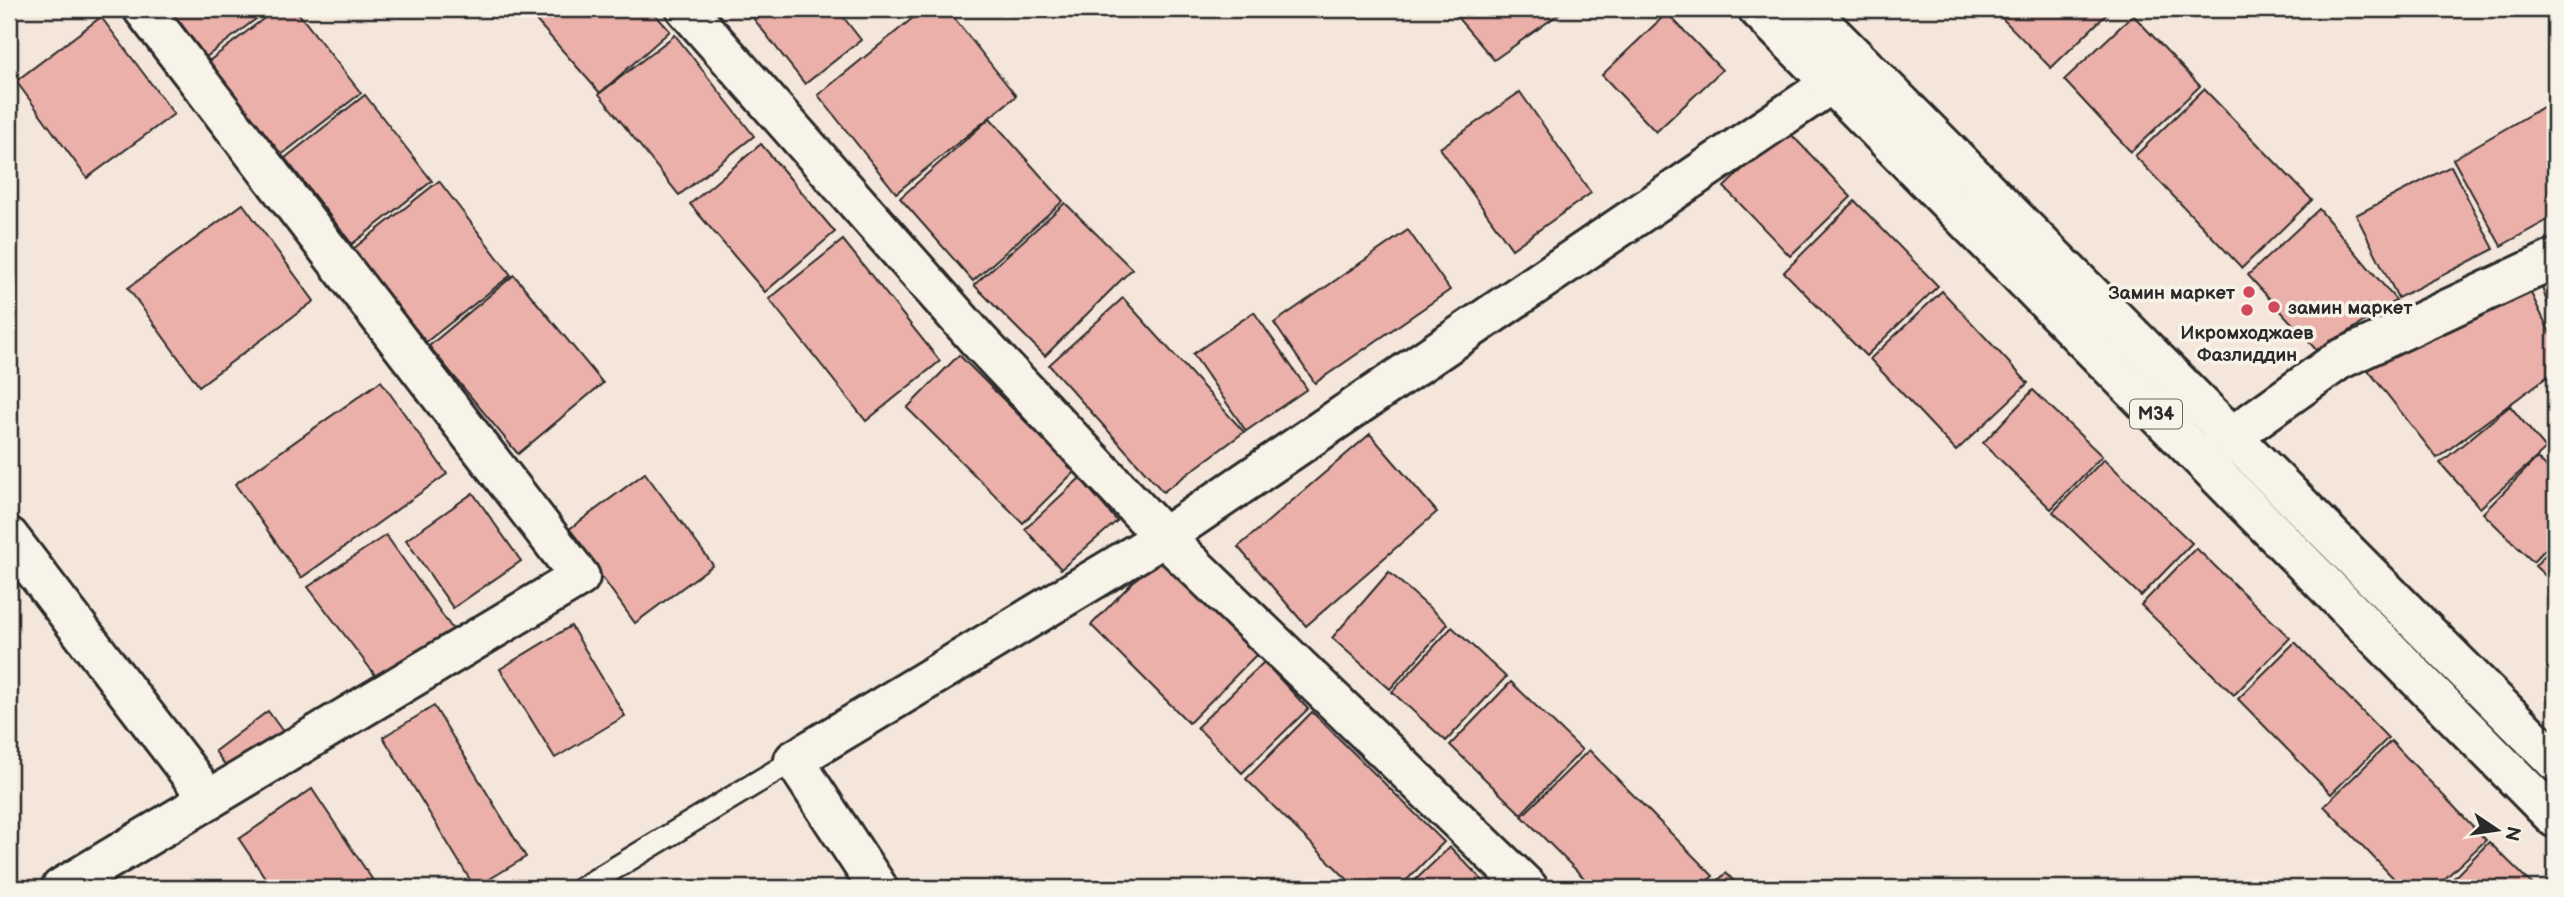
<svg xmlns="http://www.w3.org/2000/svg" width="2564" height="897" viewBox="0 0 2564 897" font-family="'Balsamiq Sans',sans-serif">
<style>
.building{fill:#ebb0a9;stroke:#2b2b2b;stroke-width:2}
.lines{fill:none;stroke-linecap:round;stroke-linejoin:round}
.service-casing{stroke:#2b2b2b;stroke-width:26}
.minor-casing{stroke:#2b2b2b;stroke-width:44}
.primary-casing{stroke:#2b2b2b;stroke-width:44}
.service{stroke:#f7f3e8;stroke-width:21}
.minor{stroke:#f7f3e8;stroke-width:38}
.primary{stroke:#f7f3e8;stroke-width:38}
.poi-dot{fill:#d1495b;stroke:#f7f3e8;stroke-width:2.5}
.labels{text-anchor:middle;stroke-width:7;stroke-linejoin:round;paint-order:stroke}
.shield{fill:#f7f3e8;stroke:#686764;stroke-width:2}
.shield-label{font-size:18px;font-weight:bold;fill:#2b2b2b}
.poi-label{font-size:19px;font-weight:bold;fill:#2b2b2b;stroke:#f7f3e8;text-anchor:end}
</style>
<rect width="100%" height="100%" fill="#f5e6db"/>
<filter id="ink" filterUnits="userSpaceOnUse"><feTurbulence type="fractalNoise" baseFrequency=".0143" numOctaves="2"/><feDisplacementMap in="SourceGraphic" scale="14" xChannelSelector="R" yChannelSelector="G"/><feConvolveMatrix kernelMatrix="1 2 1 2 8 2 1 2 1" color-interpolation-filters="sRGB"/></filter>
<g filter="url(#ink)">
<g class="building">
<path d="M170,9h93l2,3 -59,45z"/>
<path d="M276,9h19l66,84 -80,62 -72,-94z"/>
<path d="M526,9h124l20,22 -70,62z"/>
<path d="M746,9h91l24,31 -56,44z"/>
<path d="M924,9h23l69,87 -120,97 -78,-98z"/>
<path d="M1450,9h116l-72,51z"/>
<path d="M1993,9h119l-61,59z"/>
<path d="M2536,9h19v17z"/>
<path d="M1667,13l55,57 -66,62 -54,-57z"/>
<path d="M2133,15l67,71 -69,66 -67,-72z"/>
<path d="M101,17l73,97 -87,64 -71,-97z"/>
<path d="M675,35l79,101 -75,59 -80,-101z"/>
<path d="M2204,89l108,111 -70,68 -107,-112z"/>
<path d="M1520,92l71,101 -79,56 -72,-101z"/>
<path d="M365,95l67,86 -80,63 -67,-86z"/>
<path d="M2555,100v116l-54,30 -48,-87z"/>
<path d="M990,118l73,83 -90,80 -73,-83z"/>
<path d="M1785,128l66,69 -61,59 -66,-69z"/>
<path d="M761,144l74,88 -70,60 -75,-88z"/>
<path d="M2451,166l43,83 -96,49 -42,-83z"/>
<path d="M439,181l72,94 -85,67 -73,-93z"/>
<path d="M1855,201l83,85 -72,70 -82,-84z"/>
<path d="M1065,203l67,66 -87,87 -71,-71z"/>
<path d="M243,204l71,97 -115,85 -71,-98z"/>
<path d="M2319,209l77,91 -78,52 -70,-77z"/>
<path d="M1408,230l42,60 -135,93 -41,-60z"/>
<path d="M843,240l97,121 -74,60 -97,-122z"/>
<path d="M514,275l89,108 -85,71 -89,-108z"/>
<path d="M2555,276v49l-15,-43z"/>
<path d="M2528,287l27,56v28l-118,87 -72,-92z"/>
<path d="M1942,291l86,92 -72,68 -86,-92z"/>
<path d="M1123,298l121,134 -81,60 -114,-127z"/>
<path d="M1254,312l53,77 -61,42 -53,-77z"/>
<path d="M959,355l116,116 -52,52 -116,-115z"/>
<path d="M381,381l66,93 -146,104 -66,-94z"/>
<path d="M2033,390l69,66 -51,53 -68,-66z"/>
<path d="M2510,406l36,43 -66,59 -40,-45z"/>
<path d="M1370,434l67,78 -131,114 -68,-79z"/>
<path d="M2537,458l18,18v63l-22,23 -50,-49z"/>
<path d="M2104,459l88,84 -51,53 -88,-84z"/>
<path d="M645,473l68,92 -78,58 -67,-93z"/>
<path d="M1080,478l37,43 -56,48 -36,-40z"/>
<path d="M473,493l48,68 -68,47 -47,-68z"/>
<path d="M386,535l72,102 -76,47 -74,-97z"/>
<path d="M2555,544v41l-20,-19z"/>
<path d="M2196,548l94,90 -56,57 -93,-90z"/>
<path d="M1159,555l99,98 -69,70 -98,-98z"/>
<path d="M1389,572l59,52 -58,65 -58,-51z"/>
<path d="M571,626l54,90 -70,42 -55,-89z"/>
<path d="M1452,627l54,50 -60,64 -54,-49z"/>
<path d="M2295,642l93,96 -57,56 -93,-95z"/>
<path d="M1264,662l44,47 -66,64 -45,-46z"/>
<path d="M1511,682l71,68 -61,64 -71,-69z"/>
<path d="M434,706l92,151 -51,31 -92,-151z"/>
<path d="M268,711l21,29 -53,40 -21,-29z"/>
<path d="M1312,712l132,130 -45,46h-43l-110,-109z"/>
<path d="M2391,741l95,99 -51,48h-32l-79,-82z"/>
<path d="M1589,750l124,126 -13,12h-106l-72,-72z"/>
<path d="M312,789l66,99h-106l-33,-49z"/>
<path d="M2489,842l47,46h-92z"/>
<path d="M1450,847l40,41h-83z"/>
<path d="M1726,873l15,15h-31z"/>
</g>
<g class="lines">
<defs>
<path id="service" d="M582,888l212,-128"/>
<g id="minor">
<path d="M686,9l292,331 186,197 364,351"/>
<path d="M2208,460l24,-24 107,-76 216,-101"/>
<path d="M9,537l200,262"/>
<path d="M61,888l519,-311 -437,-568"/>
<path d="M878,888l-84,-128 370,-223 668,-454"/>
</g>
<g id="primary">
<path d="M1758,9l797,809"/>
<path d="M1807,9l748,752"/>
</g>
</defs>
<use href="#service" class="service-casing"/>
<use href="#minor" class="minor-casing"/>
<use href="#primary" class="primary-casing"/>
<use href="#service" class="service"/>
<use href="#minor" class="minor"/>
<use href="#primary" class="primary"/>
</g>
</g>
<g class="poi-dot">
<circle cx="2249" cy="292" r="7"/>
<circle cx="2274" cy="307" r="7"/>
<circle cx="2247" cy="310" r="7"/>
</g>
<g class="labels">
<rect class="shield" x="2130" y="399.5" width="52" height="29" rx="5"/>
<g class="shield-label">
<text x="2156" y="420">M34</text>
</g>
<g class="poi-label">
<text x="2235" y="299">Замин маркет</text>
<text x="2288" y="314" text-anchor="start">замин маркет</text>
<text x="2247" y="339" text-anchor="middle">Икромходжаев<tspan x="2247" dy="22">Фазлиддин</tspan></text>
</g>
</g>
<rect width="2564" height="897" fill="none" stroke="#f7f3e8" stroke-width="35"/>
<rect x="18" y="18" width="2529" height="862" fill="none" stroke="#2b2b2b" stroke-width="2.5" filter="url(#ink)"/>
<g transform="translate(2497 830) rotate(103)" stroke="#f7f3e8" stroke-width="5" paint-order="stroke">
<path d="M0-5L12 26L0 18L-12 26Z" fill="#2b2b2b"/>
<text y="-10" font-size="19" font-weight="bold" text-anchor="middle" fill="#2b2b2b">N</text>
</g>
</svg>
